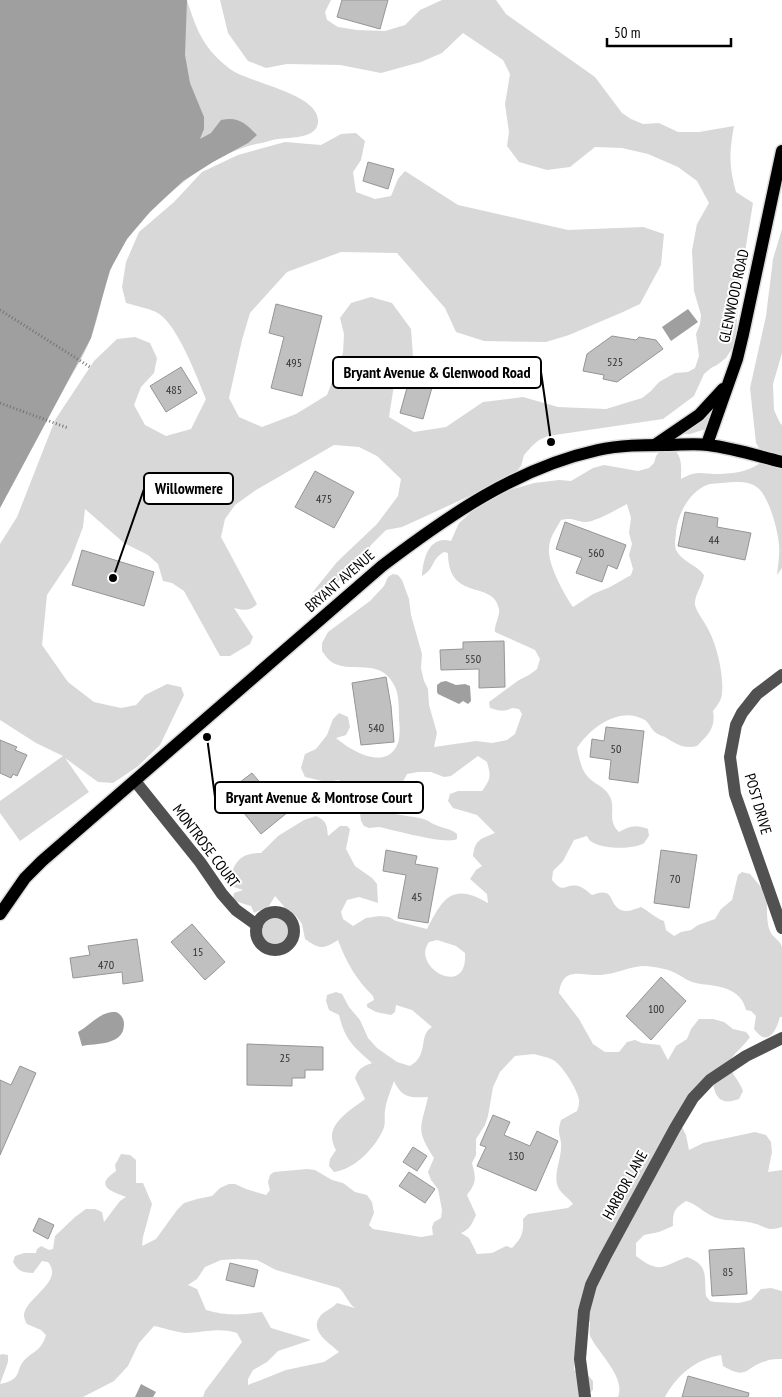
<svg xmlns="http://www.w3.org/2000/svg" width="782" height="1397" viewBox="0 0 782 1397" font-family="'PT Sans Narrow',sans-serif">
<style>
.green{fill:#d8d8d8;fill-rule:evenodd}
.water{fill:#9f9f9f}
.building{fill:#c0c0c0;stroke:#959595}
.lines{fill:none;stroke-linecap:round;stroke-linejoin:round}
.major-casing{stroke:#dbdbdb;stroke-width:15}
.path{stroke:#737373;stroke-width:3;stroke-dasharray:1 2.5;stroke-linecap:butt}
.minor{stroke:#515151;stroke-width:12}
.major{stroke:#000;stroke-width:12}
.labels{text-anchor:middle;stroke-width:4;stroke-linejoin:round;paint-order:stroke}
.number-label{font-size:12px;fill:#303030}
.street-label{font-size:15px;fill:#000;stroke:#fff}
.leader{fill:none;stroke:#000;stroke-width:2}
.callout-dot{fill:#000;stroke:#fff;stroke-width:2}
.callout{fill:#fff;stroke:#000;stroke-width:2}
.callout-label{font-size:16px;text-anchor:middle;font-weight:bold;fill:#000}
</style>
<rect width="100%" height="100%" fill="#fff"/>
<g class="green">
<path d="M135,0h52c10,31 16,48 43,69 19,14 87,24 88,51 1,19 -27,17 -40,19 -7,1 -14,4 -22,5 -37,9 -68,33 -96,58 -20,19 -41,43 -50,70 -8,21 -11,44 -19,66 -7,18 -19,36 -28,53 -21,39 -42,78 -63,117z"/>
<path d="M220,0h111l-6,12 2,8 11,7 19,3 28,1 20,-6 15,-15 22,-10h54l10,14 89,63 27,36 9,6 12,5 16,-1 19,9h21l35,-6c-5,28 -5,39 2,66l17,11 -14,86 -3,46 -3,12 -7,11 -9,7 -6,3 -7,6 -10,22 -31,23 -115,17 -9,4 -7,6 -8,9 -3,11 -5,6 -27,15 -65,30 -22,10 -16,3 -15,15 -10,17 -18,17 -31,14 25,-31 40,-38 21,-28 3,-17 -24,-23 -18,-9 -25,-2 -78,45 -21,15 -10,14 -4,18 36,67c-8,8 -13,6 -23,4l19,29 -3,7 -20,12h-10l-36,-65 -12,-8 -9,-2 -5,-17 -10,-9 -24,-12 -39,-34 -2,18 -12,32 -24,36 -5,50 26,37 26,20 27,6 15,-3 9,-10 22,-11 14,3 3,8 -24,50 -23,22 -24,16 -15,-1 -33,-24 24,34 -69,49 -20,-28v-12l63,-45 -27,-13 -36,-23v-176l17,-27 38,-97 39,-59 23,-22 18,-2 15,6 7,15 -3,15 -13,14 -7,18 11,20 21,11 25,-7 15,-30c-9,-21 -29,-77 -50,-87 -9,-4 -20,-6 -30,-9l-4,-16 4,-25 13,-30 35,-30 28,-30 36,-17 47,-13 36,3 20,-11 15,-1 9,8 -4,19 -8,12 3,20 19,7 16,-3 7,-17 7,-8 53,34 110,25 75,-3 21,7 -3,31 -21,39 -17,8 -54,23 -23,7 -62,-1 -28,-9 -11,-24 -48,-55 -56,-1 -54,20 -37,41 -8,27 -13,58 10,19 23,10 34,-13 31,-19 16,-42 1,-19 -4,-16 11,-15 20,-6 21,6 19,26 2,28 -19,28 -5,32 25,15 32,-5 37,-25 40,-5 35,10 48,2 36,-11 9,-7 8,-9 16,-9 13,-1 7,-4 4,-12 -3,-22 4,-10 1,-9 -7,-24 -2,-41 5,-26 12,-21 -12,-22 -19,-14 -30,-13 -26,-6 -27,-1 -25,20 -23,3 -28,-8 -12,-16 2,-14 -4,-28 5,-30 -7,-14 -40,-27 -21,20 -21,9 -40,11 -41,-8 -53,-1 -21,4 -18,-7 -20,-28z"/>
<path d="M782,229v124l-9,31 1,26 6,13 2,2v143l-5,7c1,-10 3,-21 2,-30 -1,-15 -10,-48 -21,-57 -7,-6 -16,-6 -25,-6 -7,1 -15,1 -23,2 -19,5 -32,29 -34,47 0,6 -2,13 0,19 6,12 21,15 28,25 -1,10 -10,20 -9,30 2,8 10,17 13,24 9,16 16,47 14,65 -1,7 -5,12 -9,17 3,17 -5,24 -16,35 -14,3 -21,-2 -32,-9 -3,-1 -8,-3 -10,-5 -4,-3 -6,-9 -10,-12 -25,-15 -55,8 -68,28 2,9 4,22 11,29 6,7 16,9 21,18 8,13 -3,25 10,37 10,-6 17,-8 29,-3l1,7c-1,1 -4,6 -5,7 -10,7 -42,6 -52,-1 -2,-1 -4,-4 -5,-6l-13,4 -11,21 -10,10 -1,9c12,15 13,3 26,6 5,1 10,6 14,9 24,-9 15,8 29,15 6,3 14,-1 20,-3 8,4 14,11 23,14l2,9 8,6 7,-4 10,-2 7,-5 17,-6 6,-10 11,-9 6,-25 4,-3 8,2 17,20c0,9 -1,28 3,37 3,7 10,9 12,16v70h-2c-4,14 -12,31 -26,12l2,-13 -5,-5 -5,-1c-2,-8 -6,-14 -13,-18 -12,-8 -28,-6 -41,-10 -5,-2 -8,-4 -13,-7 -9,-6 -23,-8 -33,-9 -16,0 -30,8 -45,9 -20,1 -38,-10 -42,18l20,26 14,25 12,8h14l8,-10 8,-2 7,3 18,2 8,15 8,-14 11,-7 4,-10 8,-10h14l11,3 9,7 13,3 4,5c-7,10 -15,15 -21,25 3,14 9,16 14,29l-4,8c-16,6 -23,1 -26,-15l-12,1 -20,40 5,10 3,15 14,-7 24,-5 28,-6 11,3 5,7 1,10 -4,20 14,-2v57c-4,1 -7,2 -11,2 -6,0 -10,-4 -15,-5 -14,-5 -33,-1 -46,-9 -9,-5 -14,-11 -24,-14 -12,8 -13,10 -13,25l-14,6 -15,3 -8,8v13c25,19 26,10 51,1 22,8 17,19 19,39l4,5 5,1 24,1 12,-3 10,-11 10,-1 11,3v68c-5,0 -11,0 -16,2 -21,6 -18,20 -43,5l-2,-11c-25,4 -44,20 -56,42h-47c8,-20 -20,-44 -28,-61 -1,-4 0,-11 0,-15l-12,11 -4,38 13,4 6,7v9l-8,7h-382l2,-6 37,-49 -5,-9c-19,-6 -33,0 -52,0 -10,-1 -21,-5 -31,-7l-15,17 -11,23 -14,15 -31,16h-83v-13c4,-1 9,-2 12,-4 7,-4 6,-11 10,-17 10,-13 18,-9 24,-28l-5,-5 -14,-6c-1,-1 -3,-7 -3,-8 0,-18 41,-34 24,-54l-6,-1 -9,12c-10,0 -15,-2 -20,-11l2,-6 9,-3h12l1,-4 4,-3 8,4 4,-1 2,-13 20,-19 11,-8h9l7,3 2,10 16,-21 6,-4c-16,-6 -32,-11 -10,-26l-1,-6 6,-11 9,1 6,5v23h7l9,21 -9,33 -1,9 14,-7 21,-29 7,-7 13,-4 15,-3 8,-8 9,-4h6l11,5 20,6 4,-5 -2,-8 2,-7 4,-3 33,-3 8,1 17,10 11,3 12,9 12,3 5,7 2,11 -5,12 4,4 48,8 12,-2 -1,-8 2,-5 7,-4 1,-8 -4,-21 -7,-9 -3,-8 6,-14c-19,-29 -13,-30 -6,-61 -18,1 -26,1 -34,-16 -3,9 -8,20 -9,30 -1,7 1,12 -2,19 -9,19 -28,39 -49,42l-5,-6 1,-7 6,-9c-14,-24 12,-38 29,-51l-10,-21c3,-9 8,-12 17,-15 -19,-17 -27,-23 -33,-48l-10,-5 -3,-9 1,-6 9,-3 6,2 7,13 11,13 8,18 9,10 20,14 13,4c5,-3 9,-7 11,-13 4,-10 1,-20 11,-26l-20,-17 -16,-5 -1,7 -4,3 -15,-3 -9,-5v-3l7,-4 -1,-4c-16,-15 -28,-36 -35,-56 -15,10 -19,9 -33,-1l-3,-15 -6,-8 -9,-6 -12,-14 -6,10 -15,7 -3,-7 -16,-5 -2,-3 1,-5 9,-3 -9,-3 -4,-7c4,-19 11,-27 31,-27l17,-17 26,-16 12,-4c11,5 11,9 12,20l12,-10h7l3,3 -4,20 9,17 17,12 5,6 1,19 -19,-6 -12,3 -6,12 2,7 10,7 13,-8 14,-2 9,1 7,4 31,8c16,-31 25,-47 61,-26l-1,-9 -17,-15 6,-9 6,-4 -9,-10c2,-17 8,-17 22,-23l-18,-18 -24,-7 -5,-7 2,-7 8,-3h24c9,-12 9,-15 5,-29l-9,-6 -27,20 -7,1 -13,-5h-13l-11,2c-10,21 -17,19 -36,12 -10,32 37,27 55,34 3,1 6,4 10,5 8,4 14,3 21,9v5c-11,6 -63,-9 -78,-12l-10,1 -5,-2 -3,-5 -2,-16 -8,-5 -12,-20 -13,2 -21,-5 -4,-9 4,-14 11,-5 11,-14 6,-16 6,-6 9,4 2,10 -4,8 -10,3c15,13 51,34 62,5 2,-6 2,-17 1,-23 0,-10 0,-22 -3,-31 -14,-33 -40,-15 -63,-26 -5,-3 -8,-8 -11,-12v-8l6,-11 42,-31 14,-15 4,-9 5,-3 5,1 4,5 7,19 2,16 11,39 -1,14 3,13 4,8 1,16 8,28 -3,14 42,-6 16,2 15,-3 8,-6 7,-20 -3,-5 -7,-1c-7,4 -13,3 -22,0l-1,-6 30,-22 10,-5 8,-6 3,-10 -5,-9 -40,-18c-1,-7 5,-15 4,-23 -5,-30 -51,-6 -51,-56l-4,-1c-14,8 -8,16 -22,24 1,-17 7,-41 29,-35l8,-18 18,-16 19,-13 38,-11 25,-3 12,1 22,-13 11,-3 34,6 11,-3 5,-5 2,-7 5,-6 13,-1c9,10 7,18 7,30 4,-2 7,-4 11,-5 8,-2 15,0 23,0 15,0 34,-2 45,-11v-13l-4,-7 -6,-55 16,-72 7,-57zM627,504l4,14 -2,15 3,11 -3,11 4,14 -2,6 -21,12 -17,7 -20,13c-9,-13 -25,-42 -24,-58 0,-11 7,-20 12,-29 13,-3 13,1 24,2 11,0 32,-13 42,-18zM437,940l19,6 9,7c3,47 -55,14 -36,-11zM534,1054c6,2 14,3 19,6 9,5 22,26 25,36 2,5 1,10 -1,15l-16,9c-5,15 1,16 0,28 0,11 -8,27 -3,39 3,7 11,11 15,17l-5,4 -40,6 -5,5c1,14 -2,20 -11,29l-6,-2 -14,7 -15,1 -8,-16 -8,-5c9,-4 11,-9 15,-18l-9,-20c10,-13 9,-17 5,-32l4,-8v-16l9,-14 3,-9 5,-29 7,-15 15,-16zM238,1259l19,1 19,10 63,18c7,6 8,14 16,20l-18,-5c-5,6 -14,8 -18,15 -9,14 12,26 20,34l-15,10 -38,8 -38,15v-6l5,-9 14,-8 11,-11 33,-11 -40,-12 -9,-16c-22,3 -35,4 -56,-2l-9,-21 -9,-4 9,-6 8,-12 16,-7z"/>
<path d="M718,399l-12,30 -16,5h-13z"/>
<circle cx="275" cy="931" r="16"/>
<path d="M2,1354l6,1v7l-8,22v-29z"/>
</g>
<g class="water">
<path d="M0,0h187l-2,55 5,28 14,34v12l-4,10 11,-6 10,-13c18,-4 25,4 36,15l-9,8 -35,19 -30,19 -33,31 -23,27 -17,31 -19,68 -91,170z"/>
<path d="M688,309l10,13 -27,19 -9,-14z"/>
<path d="M446,681l10,4 9,-1 5,2 1,15 -3,3 -5,-3 -4,3 -21,-10 -1,-2v-7l4,-3z"/>
<path d="M116,1012c5,2 8,7 8,12 0,22 -28,19 -42,22l-4,-14c13,-7 22,-21 38,-20z"/>
<path d="M141,1384l15,8 -3,5h-18z"/>
</g>
<g class="building">
<path d="M342,0h46l-8,29 -43,-12z"/>
<path d="M368,162l26,7 -6,20 -25,-8z"/>
<path d="M276,304l46,12 -20,80 -31,-8 13,-51 -15,-4z"/>
<path d="M612,336l24,4 3,-3 17,3 7,9 -46,33 -14,-3 1,-4 -21,-4 4,-17z"/>
<path d="M181,367l16,26 -31,19 -16,-26z"/>
<path d="M410,377l23,7 -10,35 -23,-6z"/>
<path d="M315,471l39,21 -20,36 -39,-21z"/>
<path d="M685,512l33,6 -1,9 34,6 -6,27 -67,-14z"/>
<path d="M565,522l61,23 -9,24 -9,-4 -6,17 -26,-9 6,-15 -26,-9z"/>
<path d="M82,550l72,22 -10,34 -72,-21z"/>
<path d="M504,641l1,46 -26,1v-19l-38,1 -1,-20 23,-1v-7z"/>
<path d="M386,677l5,29 3,36 -33,3 -9,-62z"/>
<path d="M606,727l38,4 -6,52 -29,-4 2,-19 -21,-3 2,-18 12,2z"/>
<path d="M0,740l17,7 -2,3 12,5 -10,21 -4,-2 -2,4 -11,-5z"/>
<path d="M252,773l20,24 14,-11 13,17 -38,31 -34,-42z"/>
<path d="M386,850l31,6 -2,8 23,4 -10,55 -30,-5 8,-43 -23,-4z"/>
<path d="M661,850l36,5 -8,53 -35,-5z"/>
<path d="M192,924l33,38 -20,18 -34,-38z"/>
<path d="M137,939l6,42 -20,3 -1,-12 -49,6 -3,-20 20,-3 -2,-9z"/>
<path d="M661,977l25,24 -35,39 -25,-24z"/>
<path d="M247,1044l76,3v23h-18v8h-13v8l-45,-1z"/>
<path d="M20,1066l16,7 -36,82v-75l11,5z"/>
<path d="M493,1115l17,7 -6,13 26,11 7,-15 21,10 -22,50 -59,-25 9,-19 -6,-2z"/>
<path d="M413,1147l14,9 -10,15 -14,-9z"/>
<path d="M409,1172l26,17 -10,14 -26,-17z"/>
<path d="M39,1218l15,7 -6,14 -15,-8z"/>
<path d="M744,1248l3,46 -35,2 -3,-46z"/>
<path d="M230,1263l28,7 -4,17 -28,-7z"/>
<path d="M688,1376l61,17 -1,4h-66z"/>
</g>
<g class="lines">
<defs>
<g id="major">
<path d="M707,444l30,-85 6,-25 39,-183"/>
<path d="M655,445l44,-30 24,-26"/>
<path d="M0,914l25,-36 17,-17 340,-295c66,-50 134,-98 216,-116 22,-5 45,-5 68,-5 14,0 29,-2 42,0 25,3 50,11 74,17"/>
</g>
</defs>
<use href="#major" class="major-casing"/>
<g class="path">
<path d="M0,310l90,57"/>
<path d="M0,403l68,25"/>
</g>
<g class="minor">
<path d="M782,675l-25,19 -15,19 -6,12 -6,32 5,37 47,134"/>
<path d="M135,781l65,81 22,32 14,16 21,15"/>
<circle cx="275" cy="931" r="19"/>
<path d="M585,1397l-5,-38 4,-48 7,-26 14,-28 70,-129 18,-30 17,-18 36,-24 36,-18"/>
</g>
<use href="#major" class="major"/>
</g>
<g class="labels">
<g class="number-label">
<text x="615" y="366">525</text>
<text x="294" y="367">495</text>
<text x="174" y="394">485</text>
<text x="324" y="503">475</text>
<text x="714" y="544">44</text>
<text x="596" y="557">560</text>
<text x="473" y="663">550</text>
<text x="376" y="732">540</text>
<text x="616" y="753">50</text>
<text x="675" y="883">70</text>
<text x="417" y="901">45</text>
<text x="198" y="956">15</text>
<text x="106" y="969">470</text>
<text x="656" y="1013">100</text>
<text x="285" y="1062">25</text>
<text x="516" y="1160">130</text>
<text x="728" y="1276">85</text>
</g>
<g class="street-label">
<text transform="translate(734 296) rotate(-78)" y="5">GLENWOOD ROAD</text>
<text transform="translate(340 581) rotate(-41)" y="5">BRYANT AVENUE</text>
<text transform="translate(758 804) rotate(74)" y="5">POST DRIVE</text>
<text transform="translate(206 846) rotate(53)" y="5">MONTROSE COURT</text>
<text transform="translate(625 1185) rotate(-61)" y="5">HARBOR LANE</text>
</g>
</g>
<path class="leader" d="M551 442L541 372M113 578L144 489M207 737L215 797"/>
<g class="callout-dot">
<circle cx="551" cy="442" r="5"/>
<circle cx="113" cy="578" r="5"/>
<circle cx="207" cy="737" r="5"/>
</g>
<g class="callout">
<rect x="333" y="357" width="208" height="31" rx="5"/>
<rect x="144" y="473" width="89" height="31" rx="5"/>
<rect x="215" y="782" width="208" height="31" rx="5"/>
</g>
<g class="callout-label">
<text x="437" y="378">Bryant Avenue &amp; Glenwood Road</text>
<text x="189" y="494">Willowmere</text>
<text x="319" y="803">Bryant Avenue &amp; Montrose Court</text>
</g>
<path d="M607 38v8h124v-8" fill="none" stroke="#000000" stroke-width="2.5"/>
<text x="614" y="38" font-size="15" fill="#000000" stroke="#ffffff" stroke-width="4" paint-order="stroke">50 m</text>
</svg>
